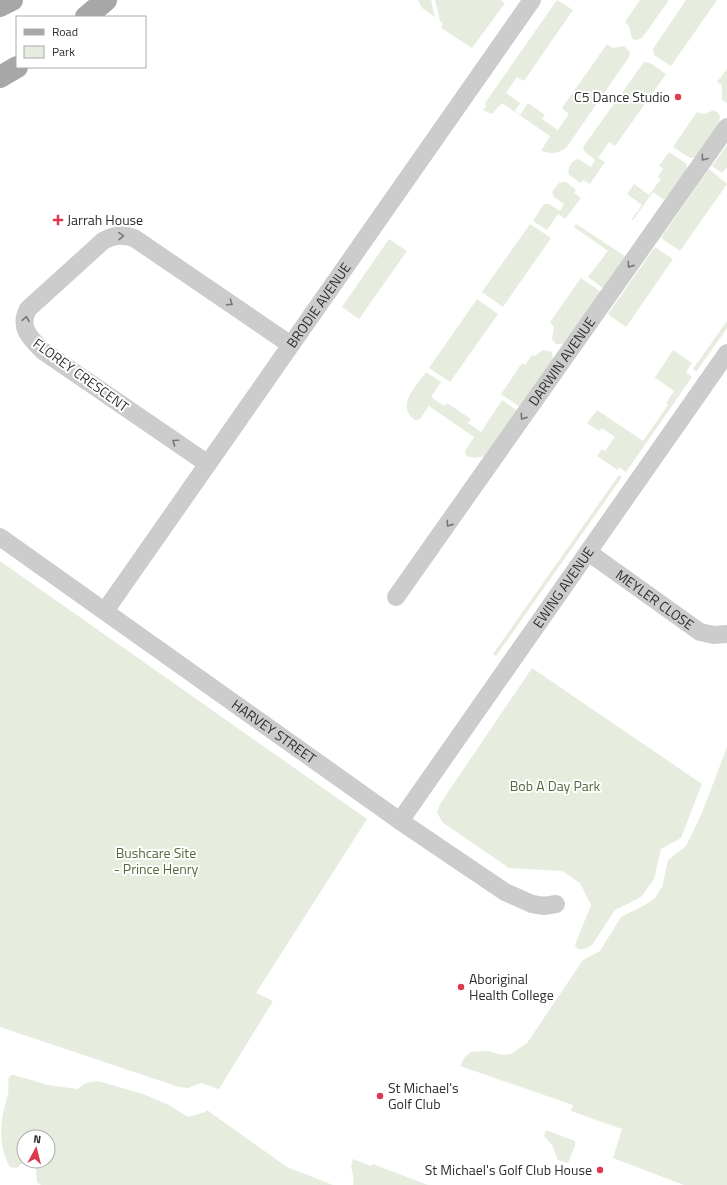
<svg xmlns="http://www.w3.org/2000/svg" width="727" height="1185" viewBox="0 0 727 1185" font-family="'Titillium Web',sans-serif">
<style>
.green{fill:#e6ecde;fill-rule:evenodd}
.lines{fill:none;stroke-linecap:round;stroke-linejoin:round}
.minor{stroke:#ccc;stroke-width:18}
.primary{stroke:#a7a7a7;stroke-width:22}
.oneway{stroke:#767676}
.poi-dot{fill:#dd3a50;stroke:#fff;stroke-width:1.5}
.labels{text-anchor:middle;stroke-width:4;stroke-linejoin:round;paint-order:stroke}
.poi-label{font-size:14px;fill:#2f2f2f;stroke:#fff;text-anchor:start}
.street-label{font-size:14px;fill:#2f2f2f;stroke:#fff}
.park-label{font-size:14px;fill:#55693e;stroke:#fff}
</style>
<rect width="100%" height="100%" fill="#fff"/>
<g class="green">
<path d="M418,0h13l4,17 -13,-9z"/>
<path d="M435,0h65l5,3 -33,45 -31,-20 2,-4 -3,-3z"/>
<path d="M557,0l16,10 -49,71 -7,-4 -11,16 14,10 -5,8 5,4 8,-12 17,12 -3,4 16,11 11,-16 -7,-6 45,-64 6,4 11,-2 6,6 -1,5 -63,91c-8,6 -16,6 -25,3l9,-15 -48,-33 -10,11 -9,-4 3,-3 -1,-4z"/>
<path d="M640,0h29l-27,38 -5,2 -5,-1 -3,-13 -4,-4z"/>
<path d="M686,0h31l-46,66 -17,-11 -1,-6z"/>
<path d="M644,62l6,1 16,11 -51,72 -6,-4 -11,16 7,4 -15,22 -7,-4 -2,3 -12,-8c-2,-7 2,-14 9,-16l13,8 4,-7 -10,-8 -2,-5z"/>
<path d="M727,69v34l-5,-3v-15l-5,-3z"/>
<path d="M714,110l6,5 -1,8 -23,34 -6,1 -17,-11 24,-35 7,2z"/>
<path d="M727,145v22l-5,6 -10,-7z"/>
<path d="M669,152l18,12v6l-23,30 -11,-8 -20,28 -1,-1 10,-14 -15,-11 7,-10 15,11 12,-16 -3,-2 5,-9 -4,-2z"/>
<path d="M709,169l18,15 -47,67 -19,-13z"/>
<path d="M562,182h4l10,8 -2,3 7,5 -16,21 -7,-5 -11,16 -14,-9 11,-17h5l11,7 4,-7 -10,-7 -2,-5 7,-9z"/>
<path d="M530,224l21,14 -48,69 -21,-15z"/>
<path d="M576,224l49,32 -22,32 -15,-11 20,-26 -34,-24z"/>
<path d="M389,239l18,12 -48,68 -17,-12z"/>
<path d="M655,247l18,12 -47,68 -18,-13z"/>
<path d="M581,278l20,14 -36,52h-9l-4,-5 2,-12 -4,-5z"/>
<path d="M477,299l21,15 -48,68 -21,-14z"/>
<path d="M727,321v7l-31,44 -3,-3z"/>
<path d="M543,350l9,2 1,8 -33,47 -19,-13 21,-31 3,2 7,-10 3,1z"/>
<path d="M673,350l19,13 -6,9 6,5 -66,95 -7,-5 -1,3 -21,-14 5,-7 3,2 10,-14 -13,-9 -3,3 -12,-8 10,-13 46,31 25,-36 -2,-2 8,-12 -18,-13 -3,3z"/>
<path d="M426,372l22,14 -7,-4 -10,15 13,9 3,-3 24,16 -3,4 13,9 21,-32 16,11 -33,45 -10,2 -9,-2 -1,-5 9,-14 -45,-31 -9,13 -5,1c-20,-14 2,-35 11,-48z"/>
<path d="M619,475l3,2 -126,179 -3,-2z"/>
<path d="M0,561l367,258 -111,174 17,8 -54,88 -18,-6 -13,5 -9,-1 -179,-60z"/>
<path d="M532,668l170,116 -21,54 -20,11 -7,30 -13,18 -26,13 -23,35 -7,4h-7l-3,-4 16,-40 -11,-22 -18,-12 -53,-3 -67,-46 -5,-10 3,-8z"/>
<path d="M727,747v438h-43l-71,-27 9,-29 -51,-18 2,-6 -113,-39 4,-8 6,-6 18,-1 14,4 9,-1 16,-11 56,-83 17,-9 21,-34 26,-13 8,-6 7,-11 6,-27 18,-14 16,-33z"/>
<path d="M14,1075l34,10 29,4 9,-6 12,-2 45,13 26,11 19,12 17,-5 2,-2 80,57 46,18h-292l-4,-3 -1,-14 -7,-6 -8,2 -4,4 -7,-1c-10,-18 -10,-34 -7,-54 3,-12 7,-21 5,-33l2,-4zM24,1137h24v24h-24z"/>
<path d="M546,1130l29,11v4l-7,18 -10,-3 -6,-15 -8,-9z"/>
<path d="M353,1159l18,7 2,-2 55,21h-75c3,-9 -5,-16 0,-26z"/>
</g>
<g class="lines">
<g class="minor">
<path d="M208,464l-165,-113c-12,-12 -25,-23 -15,-42l75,-68c10,-6 20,-7 31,-3l157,107"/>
<path id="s1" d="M0,537l400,284 105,71 27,12 12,2 12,-2"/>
<path id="s2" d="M588,552l112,80 14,3 13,-1"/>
<path id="s3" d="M396,597l331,-470"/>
<path id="s4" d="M105,611l427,-611"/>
<path id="s5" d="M400,821l327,-468"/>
</g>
<g class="primary">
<path d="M0,6l12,-6"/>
<path d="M86,17l20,-17"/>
<path d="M0,77l17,-10"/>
</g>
</g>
<defs><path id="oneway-chevron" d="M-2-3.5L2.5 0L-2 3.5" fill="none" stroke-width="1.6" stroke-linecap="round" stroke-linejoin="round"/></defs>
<g class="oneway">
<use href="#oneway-chevron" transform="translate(704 158) rotate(126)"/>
<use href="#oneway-chevron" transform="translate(121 236) rotate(-1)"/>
<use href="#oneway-chevron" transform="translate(630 265) rotate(125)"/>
<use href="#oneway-chevron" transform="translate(230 303) rotate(34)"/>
<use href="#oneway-chevron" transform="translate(26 319) rotate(-81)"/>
<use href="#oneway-chevron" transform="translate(523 417) rotate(125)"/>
<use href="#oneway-chevron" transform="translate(175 442) rotate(-145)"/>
<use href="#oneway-chevron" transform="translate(449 524) rotate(125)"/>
</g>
<g class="poi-dot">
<circle cx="678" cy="97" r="4"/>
<path d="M56 214h4v4h4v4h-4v4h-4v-4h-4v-4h4z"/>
<circle cx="461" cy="987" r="4"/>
<circle cx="380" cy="1096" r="4"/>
<circle cx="600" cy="1170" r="4"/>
</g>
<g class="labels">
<g class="poi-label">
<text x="670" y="102" text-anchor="end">C5 Dance Studio</text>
<text x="67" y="225">Jarrah House</text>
<text x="469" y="984">Aboriginal<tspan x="469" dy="16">Health College</tspan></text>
<text x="388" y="1093">St Michael's<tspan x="388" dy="16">Golf Club</tspan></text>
<text x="592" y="1175" text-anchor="end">St Michael's Golf Club House</text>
</g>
<g class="street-label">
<text dy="5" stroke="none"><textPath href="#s4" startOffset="373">BRODIE AVENUE</textPath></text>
<text dy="5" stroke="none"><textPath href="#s3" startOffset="288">DARWIN AVENUE</textPath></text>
<text transform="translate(81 375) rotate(36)" y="5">FLOREY CRESCENT</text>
<text dy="5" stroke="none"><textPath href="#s5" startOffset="285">EWING AVENUE</textPath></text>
<text dy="5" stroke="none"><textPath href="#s2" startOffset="82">MEYLER CLOSE</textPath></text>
<text dy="5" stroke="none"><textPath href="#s1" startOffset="336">HARVEY STREET</textPath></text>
</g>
<g class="park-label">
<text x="555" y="791">Bob A Day Park</text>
<text x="156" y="858">Bushcare Site<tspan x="156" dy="16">- Prince Henry</tspan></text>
</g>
</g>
<rect x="16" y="16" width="130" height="52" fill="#ffffff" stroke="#acacac"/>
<rect x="24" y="29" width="20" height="6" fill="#a7a7a7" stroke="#acacac"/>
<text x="52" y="36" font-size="12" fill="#2f2f2f">Road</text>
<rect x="24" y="46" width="20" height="12" fill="#e6ecde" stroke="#acacac"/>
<text x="52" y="56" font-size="12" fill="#2f2f2f">Park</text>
<g transform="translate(36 1149) rotate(7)"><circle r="19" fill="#ffffff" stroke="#acacac"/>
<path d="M0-3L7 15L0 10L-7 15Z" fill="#dd3a50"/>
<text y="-6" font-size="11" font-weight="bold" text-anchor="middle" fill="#2f2f2f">N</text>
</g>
</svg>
